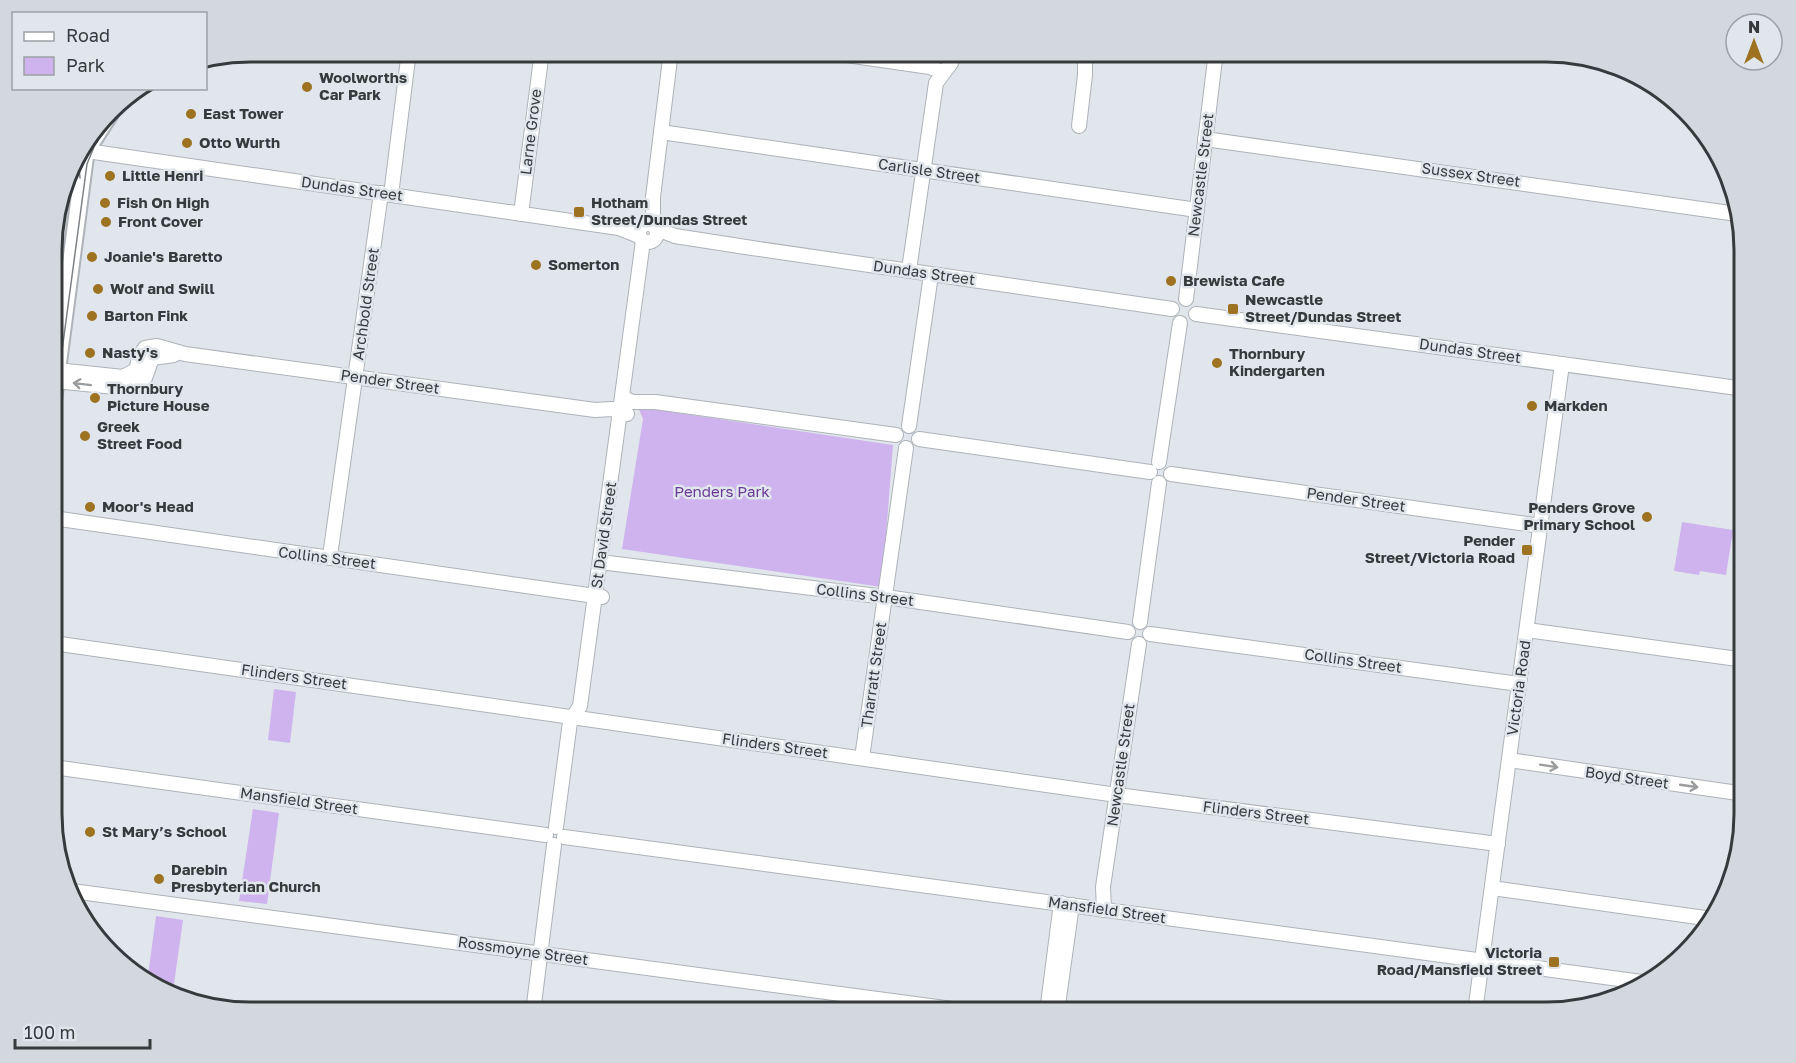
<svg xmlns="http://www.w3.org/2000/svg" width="1796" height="1063" viewBox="0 0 1796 1063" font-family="'Golos Text',sans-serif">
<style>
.green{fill:#cfb3ef}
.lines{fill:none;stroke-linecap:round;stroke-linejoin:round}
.minor-casing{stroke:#adb3b8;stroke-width:16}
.major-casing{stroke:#adb3b8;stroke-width:20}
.minor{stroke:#fff;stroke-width:14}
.major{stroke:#fff;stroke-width:16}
.tram{stroke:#7e8286;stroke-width:1.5}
.oneway{stroke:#9b9c9e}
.poi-dot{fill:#9d7221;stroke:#e0e6eb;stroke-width:2}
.labels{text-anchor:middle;stroke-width:5;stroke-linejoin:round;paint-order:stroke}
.poi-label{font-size:15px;font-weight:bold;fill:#373a3c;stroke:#e0e6eb;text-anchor:start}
.street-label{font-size:15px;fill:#373a3c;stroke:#e0e6eb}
.park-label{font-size:15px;fill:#6a3896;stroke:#e0e6eb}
.rim{fill:none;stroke:#373a3c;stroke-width:3}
</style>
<rect width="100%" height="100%" fill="#e0e6eb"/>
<g class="green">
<path d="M638,407l255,38 -11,142 -260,-38 21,-130z"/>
<path d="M1682,522l51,8 -7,45 -26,-4 -1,4 -25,-4z"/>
<path d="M274,689l22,3 -6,51 -22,-3z"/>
<path d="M253,809l26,4 -12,91 -28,-3z"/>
<path d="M156,916l27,4 -10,71 -26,-8z"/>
</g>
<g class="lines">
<defs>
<g id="minor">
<path d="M819,51l111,16 12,5"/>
<path d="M1079,126l6,-51v-24"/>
<path d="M661,132l536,78"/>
<path d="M1205,139l532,75"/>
<path d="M80,150l539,78 20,8"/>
<path d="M391,195l18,-144"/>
<path d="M521,214l21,-163"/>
<circle cx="648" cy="233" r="9"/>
<path d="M653,225v-28l18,-146"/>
<path d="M657,229l18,7 77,12 420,61"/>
<path d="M909,270l27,-187 15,-20 4,-12"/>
<path d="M53,290l14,2"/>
<path d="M1186,299l30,-248"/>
<path d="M1196,314l549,75"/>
<path d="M57,370l66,7 13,-7 4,-15 5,-7 12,-2 28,8 410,56 17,-1 15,5"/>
<path d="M55,381l70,7 20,-10 7,-20 22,-3"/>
<path d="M623,398l10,4h22l241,33"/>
<path d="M909,426l22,-151"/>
<path d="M919,439l231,33"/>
<path d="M1159,462l21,-139"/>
<path d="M1171,474l370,52"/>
<path d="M53,518l549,79"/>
<path d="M330,556l51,-363"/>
<path d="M600,562l286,35 242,35"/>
<path d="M1140,622l19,-139"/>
<path d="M1527,630l218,30"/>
<path d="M1150,634l369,50"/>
<path d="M53,643l1064,152 381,49"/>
<path d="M862,758l44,-310"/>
<path d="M1509,760l236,34"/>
<path d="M53,767l493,68"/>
<path d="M556,827l14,-105 10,-16 63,-465"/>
<path d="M564,837l1085,146"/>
<path d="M1492,888l220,31"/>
<path d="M72,891l903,121"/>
<path d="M1104,910l-1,-23 36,-243"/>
<path d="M533,1012l21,-167"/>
<path d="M1047,1012l14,-109"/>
<path d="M1057,1012l15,-107"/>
<path d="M1475,1012l87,-648"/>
</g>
<g id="major">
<path d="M86,151l30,-47"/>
<path d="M53,401l34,-260"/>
</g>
</defs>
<use href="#minor" class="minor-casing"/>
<use href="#major" class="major-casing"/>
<use href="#minor" class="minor"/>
<use href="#major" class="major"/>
<g class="tram">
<path d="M75,157l4,10 1,11"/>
<path d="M53,418l34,-254 7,-17 27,-48"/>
</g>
</g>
<defs><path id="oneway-shaft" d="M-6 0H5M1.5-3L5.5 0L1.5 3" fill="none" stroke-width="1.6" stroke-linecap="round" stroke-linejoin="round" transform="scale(1.5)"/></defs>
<g class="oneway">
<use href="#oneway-shaft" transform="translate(82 384) rotate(-173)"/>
<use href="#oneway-shaft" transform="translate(1549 766) rotate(9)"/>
<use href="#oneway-shaft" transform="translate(1689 786) rotate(8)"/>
</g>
<g class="poi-dot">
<circle cx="307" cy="87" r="6"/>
<circle cx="191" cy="114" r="6"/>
<circle cx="187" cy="143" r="6"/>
<circle cx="110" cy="176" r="6"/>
<circle cx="105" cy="203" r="6"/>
<rect x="573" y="206" width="12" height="12" rx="3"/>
<circle cx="106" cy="222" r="6"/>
<circle cx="92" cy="257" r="6"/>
<circle cx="536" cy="265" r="6"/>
<circle cx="1171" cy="281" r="6"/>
<circle cx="98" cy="289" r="6"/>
<rect x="1227" y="303" width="12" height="12" rx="3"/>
<circle cx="92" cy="316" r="6"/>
<circle cx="90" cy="353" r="6"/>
<circle cx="1217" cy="363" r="6"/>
<circle cx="95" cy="398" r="6"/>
<circle cx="1532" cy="406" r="6"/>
<circle cx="85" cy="436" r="6"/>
<circle cx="90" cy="507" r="6"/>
<circle cx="1647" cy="517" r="6"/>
<rect x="1521" y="544" width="12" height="12" rx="3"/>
<circle cx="90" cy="832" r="6"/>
<circle cx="159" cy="879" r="6"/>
<rect x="1548" y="956" width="12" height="12" rx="3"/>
</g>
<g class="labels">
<g class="poi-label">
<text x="319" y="83">Woolworths<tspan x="319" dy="17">Car Park</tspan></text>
<text x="203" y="119">East Tower</text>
<text x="199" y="148">Otto Wurth</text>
<text x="122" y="181">Little Henri</text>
<text x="117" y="208">Fish On High</text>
<text x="591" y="208">Hotham<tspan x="591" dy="17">Street/Dundas Street</tspan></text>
<text x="118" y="227">Front Cover</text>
<text x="104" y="262">Joanie's Baretto</text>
<text x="548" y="270">Somerton</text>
<text x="1183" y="286">Brewista Cafe</text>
<text x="110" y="294">Wolf and Swill</text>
<text x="1245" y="305">Newcastle<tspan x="1245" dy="17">Street/Dundas Street</tspan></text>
<text x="104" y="321">Barton Fink</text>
<text x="102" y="358">Nasty's</text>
<text x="1229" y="359">Thornbury<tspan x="1229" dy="17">Kindergarten</tspan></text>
<text x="107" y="394">Thornbury<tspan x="107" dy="17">Picture House</tspan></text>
<text x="1544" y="411">Markden</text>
<text x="97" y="432">Greek<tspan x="97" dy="17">Street Food</tspan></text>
<text x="102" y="512">Moor's Head</text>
<text x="1635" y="513" text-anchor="end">Penders Grove<tspan x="1635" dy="17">Primary School</tspan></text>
<text x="1515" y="546" text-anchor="end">Pender<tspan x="1515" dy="17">Street/Victoria Road</tspan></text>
<text x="102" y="837">St Mary’s School</text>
<text x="171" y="875">Darebin<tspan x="171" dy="17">Presbyterian Church</tspan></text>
<text x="1542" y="958" text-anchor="end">Victoria<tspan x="1542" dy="17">Road/Mansfield Street</tspan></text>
</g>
<g class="street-label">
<text transform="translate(531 132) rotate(-83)" y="5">Larne Grove</text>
<text transform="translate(929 171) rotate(8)" y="5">Carlisle Street</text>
<text transform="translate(1201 175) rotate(-83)" y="5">Newcastle Street</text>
<text transform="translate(1471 175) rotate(8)" y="5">Sussex Street</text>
<text transform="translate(352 189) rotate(8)" y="5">Dundas Street</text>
<text transform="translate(924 273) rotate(8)" y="5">Dundas Street</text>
<text transform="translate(366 304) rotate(-82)" y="5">Archbold Street</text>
<text transform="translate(1470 351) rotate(8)" y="5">Dundas Street</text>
<text transform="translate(390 382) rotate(8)" y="5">Pender Street</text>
<text transform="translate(1356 500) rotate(8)" y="5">Pender Street</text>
<text transform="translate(604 535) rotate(-82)" y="5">St David Street</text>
<text transform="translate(327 558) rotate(7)" y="5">Collins Street</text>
<text transform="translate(865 595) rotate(7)" y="5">Collins Street</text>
<text transform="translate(1353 661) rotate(8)" y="5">Collins Street</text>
<text transform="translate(874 675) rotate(-82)" y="5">Tharratt Street</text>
<text transform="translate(294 677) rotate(8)" y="5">Flinders Street</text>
<text transform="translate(1519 688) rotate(-82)" y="5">Victoria Road</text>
<text transform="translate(775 746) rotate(8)" y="5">Flinders Street</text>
<text transform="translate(1121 765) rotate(-82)" y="5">Newcastle Street</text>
<text transform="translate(1627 778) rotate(8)" y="5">Boyd Street</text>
<text transform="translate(299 801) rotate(8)" y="5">Mansfield Street</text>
<text transform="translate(1256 813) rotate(7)" y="5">Flinders Street</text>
<text transform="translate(1107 910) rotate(8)" y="5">Mansfield Street</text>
<text transform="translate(523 951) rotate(8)" y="5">Rossmoyne Street</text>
</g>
<g class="park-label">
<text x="722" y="497">Penders Park</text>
</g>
</g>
<path d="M0 0H1796V1063H0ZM250 62H1546A188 188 0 0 1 1734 250V814A188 188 0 0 1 1546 1002H250A188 188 0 0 1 62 814V250A188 188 0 0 1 250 62Z" fill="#d2d8dd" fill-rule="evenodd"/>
<path class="rim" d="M250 62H1546A188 188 0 0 1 1734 250V814A188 188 0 0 1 1546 1002H250A188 188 0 0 1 62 814V250A188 188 0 0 1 250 62Z"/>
<rect x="12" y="12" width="195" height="78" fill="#e0e6eb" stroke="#9ca1a5" stroke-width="1.5"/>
<rect x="24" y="32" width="30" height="9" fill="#ffffff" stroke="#9ca1a5" stroke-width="1.5"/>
<text x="66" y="42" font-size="18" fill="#373a3c">Road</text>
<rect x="24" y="57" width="30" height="18" fill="#cfb3ef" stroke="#9ca1a5" stroke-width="1.5"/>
<text x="66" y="72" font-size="18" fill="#373a3c">Park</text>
<g transform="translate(1754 42)"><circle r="28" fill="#e0e6eb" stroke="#9ca1a5" stroke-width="1.5"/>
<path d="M0-4.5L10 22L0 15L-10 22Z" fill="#9d7221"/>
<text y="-9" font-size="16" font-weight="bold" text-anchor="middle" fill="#373a3c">N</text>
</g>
<path d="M15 1039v9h135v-9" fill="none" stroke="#373a3c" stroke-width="3"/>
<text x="24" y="1039" font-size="18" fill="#373a3c" stroke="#e0e6eb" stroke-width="4.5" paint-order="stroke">100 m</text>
</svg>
